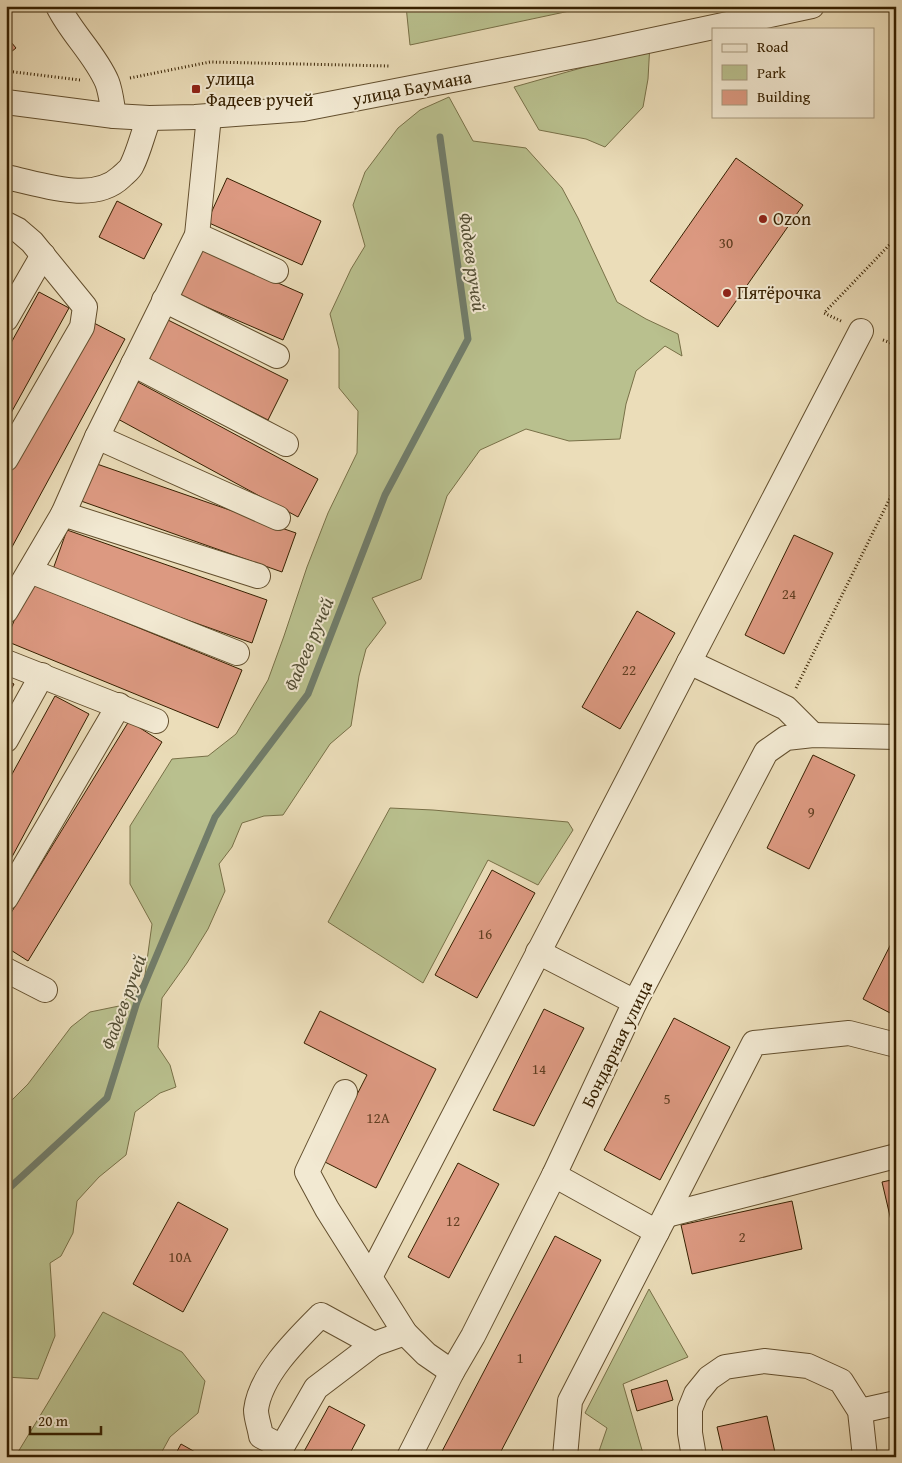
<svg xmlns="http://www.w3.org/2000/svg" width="902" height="1463" viewBox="0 0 902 1463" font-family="'Gentium Book Plus',serif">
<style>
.green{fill:#b9c08e;stroke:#787047}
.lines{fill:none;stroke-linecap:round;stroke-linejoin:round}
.stream{stroke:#717d6b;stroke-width:7}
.building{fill:#dc9981;stroke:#362000}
.minor-casing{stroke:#634f2e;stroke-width:26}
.path{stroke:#362000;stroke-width:3;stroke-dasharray:1 2.5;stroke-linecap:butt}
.minor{stroke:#f2e9d2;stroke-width:24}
.poi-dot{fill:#8f2418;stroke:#f2e9d2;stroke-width:2}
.labels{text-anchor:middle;stroke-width:4;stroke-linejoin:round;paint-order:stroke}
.number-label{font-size:15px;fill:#603e20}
.poi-label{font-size:18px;fill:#362000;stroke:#f2e9d2;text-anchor:start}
.street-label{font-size:18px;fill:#362000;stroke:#f2e9d2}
.water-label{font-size:19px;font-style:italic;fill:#534e35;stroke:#f2e9d2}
</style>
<rect width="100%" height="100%" fill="#ebddb9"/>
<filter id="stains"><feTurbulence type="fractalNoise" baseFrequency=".004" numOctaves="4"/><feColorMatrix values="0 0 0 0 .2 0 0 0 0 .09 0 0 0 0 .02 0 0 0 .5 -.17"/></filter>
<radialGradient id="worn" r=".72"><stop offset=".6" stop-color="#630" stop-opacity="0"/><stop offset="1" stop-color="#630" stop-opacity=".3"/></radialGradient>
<g class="green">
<path d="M406,6h187l-183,39z"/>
<path d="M650,43l-2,36 -5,28 -38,40 -19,-8 -47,-9 -25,-43 99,-28z"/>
<path d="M449,97l24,44 53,7 36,40 16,30 39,84 29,17 32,15 4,22 -17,-10 -29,25 -10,33 -6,35 -51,2 -43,-12 -46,21 -33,46 -26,83 -49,19 14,25 -20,26 -7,27 -8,50 -21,18 -47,71 -19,1 -22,7 -10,24 -13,17 6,27 -17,38 -21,34 -25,35 -4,49 12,18 6,22 -16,6 -25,19 -9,43 -27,22 -22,24 -4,32 -12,23 -11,7 5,73 -17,43 -32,-2v-271l22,-22 43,-57 19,-15 29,-6 25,-24 8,-58 -22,-40v-58l42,-67 36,-3 28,-22 32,-54 16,-44 23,-69 21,-54 29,-60 1,-42 -19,-23v-39l-9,-35 21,-45 14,-23 -12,-41 12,-33 33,-44 22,-18z"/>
<path d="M390,808l43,2 135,12 5,8 -35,55 -50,-25 -65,123 -95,-61z"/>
<path d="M649,1289l39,68 -65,27 21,73h-47l10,-29 -22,-15z"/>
<path d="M103,1312l79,40 23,29 -7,32 -28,24 -11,20h-144z"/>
</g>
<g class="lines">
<path class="stream" d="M6,1191l101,-93 30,-96 78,-185 93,-123 77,-199 83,-156 -28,-202"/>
</g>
<g class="building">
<path d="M6,36l10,12 -10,8z"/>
<path d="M736,158l67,47 -85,122 -68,-46z"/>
<path d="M227,178l94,43 -19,44 -95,-43z"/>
<path d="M117,201l45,23 -18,35 -45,-22z"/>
<path d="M194,246l109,48 -20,46 -109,-47z"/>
<path d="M39,292l30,16 -63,114v-70z"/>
<path d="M168,320l120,60 -20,40 -119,-61z"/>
<path d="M92,322l33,17 -119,219v-78z"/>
<path d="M136,381l182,98 -20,38 -182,-99z"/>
<path d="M94,463l202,70 -14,39 -201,-71z"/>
<path d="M67,530l200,70 -15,43 -200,-71z"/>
<path d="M794,535l39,18 -49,101 -39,-19z"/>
<path d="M29,583l213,87 -24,58 -212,-87z"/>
<path d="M637,611l38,22 -55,96 -38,-22z"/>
<path d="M6,680l8,4 -8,15z"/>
<path d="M55,696l34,18 -83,154v-83z"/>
<path d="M129,721l33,21 -134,219 -22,-14v-26z"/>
<path d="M813,755l42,20 -46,94 -42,-21z"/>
<path d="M492,870l43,23 -58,105 -42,-23z"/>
<path d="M896,934v82l-33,-17z"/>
<path d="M544,1009l40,19 -50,98 -41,-16z"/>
<path d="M320,1011l116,58 -60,119 -53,-27 44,-86 -63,-32z"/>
<path d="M674,1018l56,29 -70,133 -56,-30z"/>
<path d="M458,1163l41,21 -50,94 -41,-21z"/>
<path d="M896,1179v49l-3,1 -11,-47z"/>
<path d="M792,1201l10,48 -110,25 -11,-49z"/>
<path d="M178,1202l50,27 -45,83 -50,-28z"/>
<path d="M555,1236l46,24 -103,197h-59z"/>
<path d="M667,1380l6,20 -36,11 -6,-21z"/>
<path d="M329,1406l36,19 -17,32h-47z"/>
<path d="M767,1416l9,41h-52l-7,-30z"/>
<path d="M181,1444l23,13h-30z"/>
</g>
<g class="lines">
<defs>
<g id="minor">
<path d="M58,6c13,27 37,48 49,76 4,10 5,23 7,34"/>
<path d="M6,102l108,14 35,2 46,-1 108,-8 293,-57 216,-46"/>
<path d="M6,177c35,7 87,27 115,0 4,-4 9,-7 11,-12 7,-14 11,-32 17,-47"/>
<path d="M6,224l12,6 14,12 53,65 -3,20 -76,132"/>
<path d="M197,235l79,36"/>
<path d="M164,300l113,56"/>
<path d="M6,319l37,-64"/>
<path d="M133,364l153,80"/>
<path d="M97,437l181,81"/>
<path d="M63,514l195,62"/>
<path d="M30,571l207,82"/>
<path d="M6,611l57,-97 34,-77 100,-202 12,-119"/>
<path d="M6,662l150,59"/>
<path d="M689,662l97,46 27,27"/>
<path d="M6,740l36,-65"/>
<path d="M6,898l113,-193"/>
<path d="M538,952l97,50"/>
<path d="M6,970l39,20"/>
<path d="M345,1092l-38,80 20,37 78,124 21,21 26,18"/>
<path d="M554,1175l103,57 -87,169 -5,56"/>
<path d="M667,1215l229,-59"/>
<path d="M657,1232l97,-189 95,-10 47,12"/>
<path d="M370,1277l491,-946"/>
<path d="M860,1411l36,-8"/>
<path d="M282,1447l-21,-11c-1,-8 -5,-18 -5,-26 4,-35 41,-71 65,-95l53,29 31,-11"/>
<path d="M275,1457l7,-10 34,-59 58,-44"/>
<path d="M409,1457l43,-85 21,-36 81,-161 81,-173 131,-250 20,-14 27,-3 83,2"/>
<path d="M694,1457l-4,-24v-24l6,-15 13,-16 16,-11 39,-6 44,5 33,15 19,30 5,46"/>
</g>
</defs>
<use href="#minor" class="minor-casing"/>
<g class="path">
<path d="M6,71l74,9"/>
<path d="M130,78l80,-16 180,4"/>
<path d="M841,321l-17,-8 72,-75"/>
<path d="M883,340l13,5"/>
<path d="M796,688l100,-202"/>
</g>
<use href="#minor" class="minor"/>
</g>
<g class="poi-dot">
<rect x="191" y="84" width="10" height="10" rx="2.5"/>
<circle cx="763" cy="219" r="5"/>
<circle cx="727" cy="293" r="5"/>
</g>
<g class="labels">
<g class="number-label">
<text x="726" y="248">30</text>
<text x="789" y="599">24</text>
<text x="629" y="675">22</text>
<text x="811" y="817">9</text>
<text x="485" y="939">16</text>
<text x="539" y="1074">14</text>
<text x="667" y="1104">5</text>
<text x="378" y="1123">12А</text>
<text x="453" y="1226">12</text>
<text x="742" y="1242">2</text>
<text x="180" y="1262">10А</text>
<text x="520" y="1363">1</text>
</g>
<g class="poi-label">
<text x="206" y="85">улица<tspan x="206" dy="21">Фадеев ручей</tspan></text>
<text x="773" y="225">Ozon</text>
<text x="737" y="299">Пятёрочка</text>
</g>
<g class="street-label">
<text transform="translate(412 88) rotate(-11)" y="6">улица Баумана</text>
<text transform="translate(617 1044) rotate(-64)" y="6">Бондарная улица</text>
</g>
<g class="water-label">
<text transform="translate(473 262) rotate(82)" y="7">Фадеев ручей</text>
<text transform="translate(308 644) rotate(-67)" y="7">Фадеев ручей</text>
<text transform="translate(123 1002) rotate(-70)" y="7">Фадеев ручей</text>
</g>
</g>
<rect width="902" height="1463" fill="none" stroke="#ebddb9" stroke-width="25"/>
<rect x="8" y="8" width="887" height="1448" fill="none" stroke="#362000" stroke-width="2.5"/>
<rect x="12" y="12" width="877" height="1438" fill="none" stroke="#362000"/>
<rect x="712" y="28" width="162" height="90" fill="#f2e9d2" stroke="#a7997e"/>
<rect x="722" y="44" width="25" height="8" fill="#f2e9d2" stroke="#a7997e"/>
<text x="757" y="52" font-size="15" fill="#362000">Road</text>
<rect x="722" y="65" width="25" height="15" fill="#b9c08e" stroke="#a7997e"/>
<text x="757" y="78" font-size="15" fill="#362000">Park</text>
<rect x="722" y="90" width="25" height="15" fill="#dc9981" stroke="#a7997e"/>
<text x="757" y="102" font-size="15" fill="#362000">Building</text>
<path d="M30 1426v8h71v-8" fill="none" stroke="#362000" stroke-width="2.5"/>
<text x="38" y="1426" font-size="15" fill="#362000" stroke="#f2e9d2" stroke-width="4" paint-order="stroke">20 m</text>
<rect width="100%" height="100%" filter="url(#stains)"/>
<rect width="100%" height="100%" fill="url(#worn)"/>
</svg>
